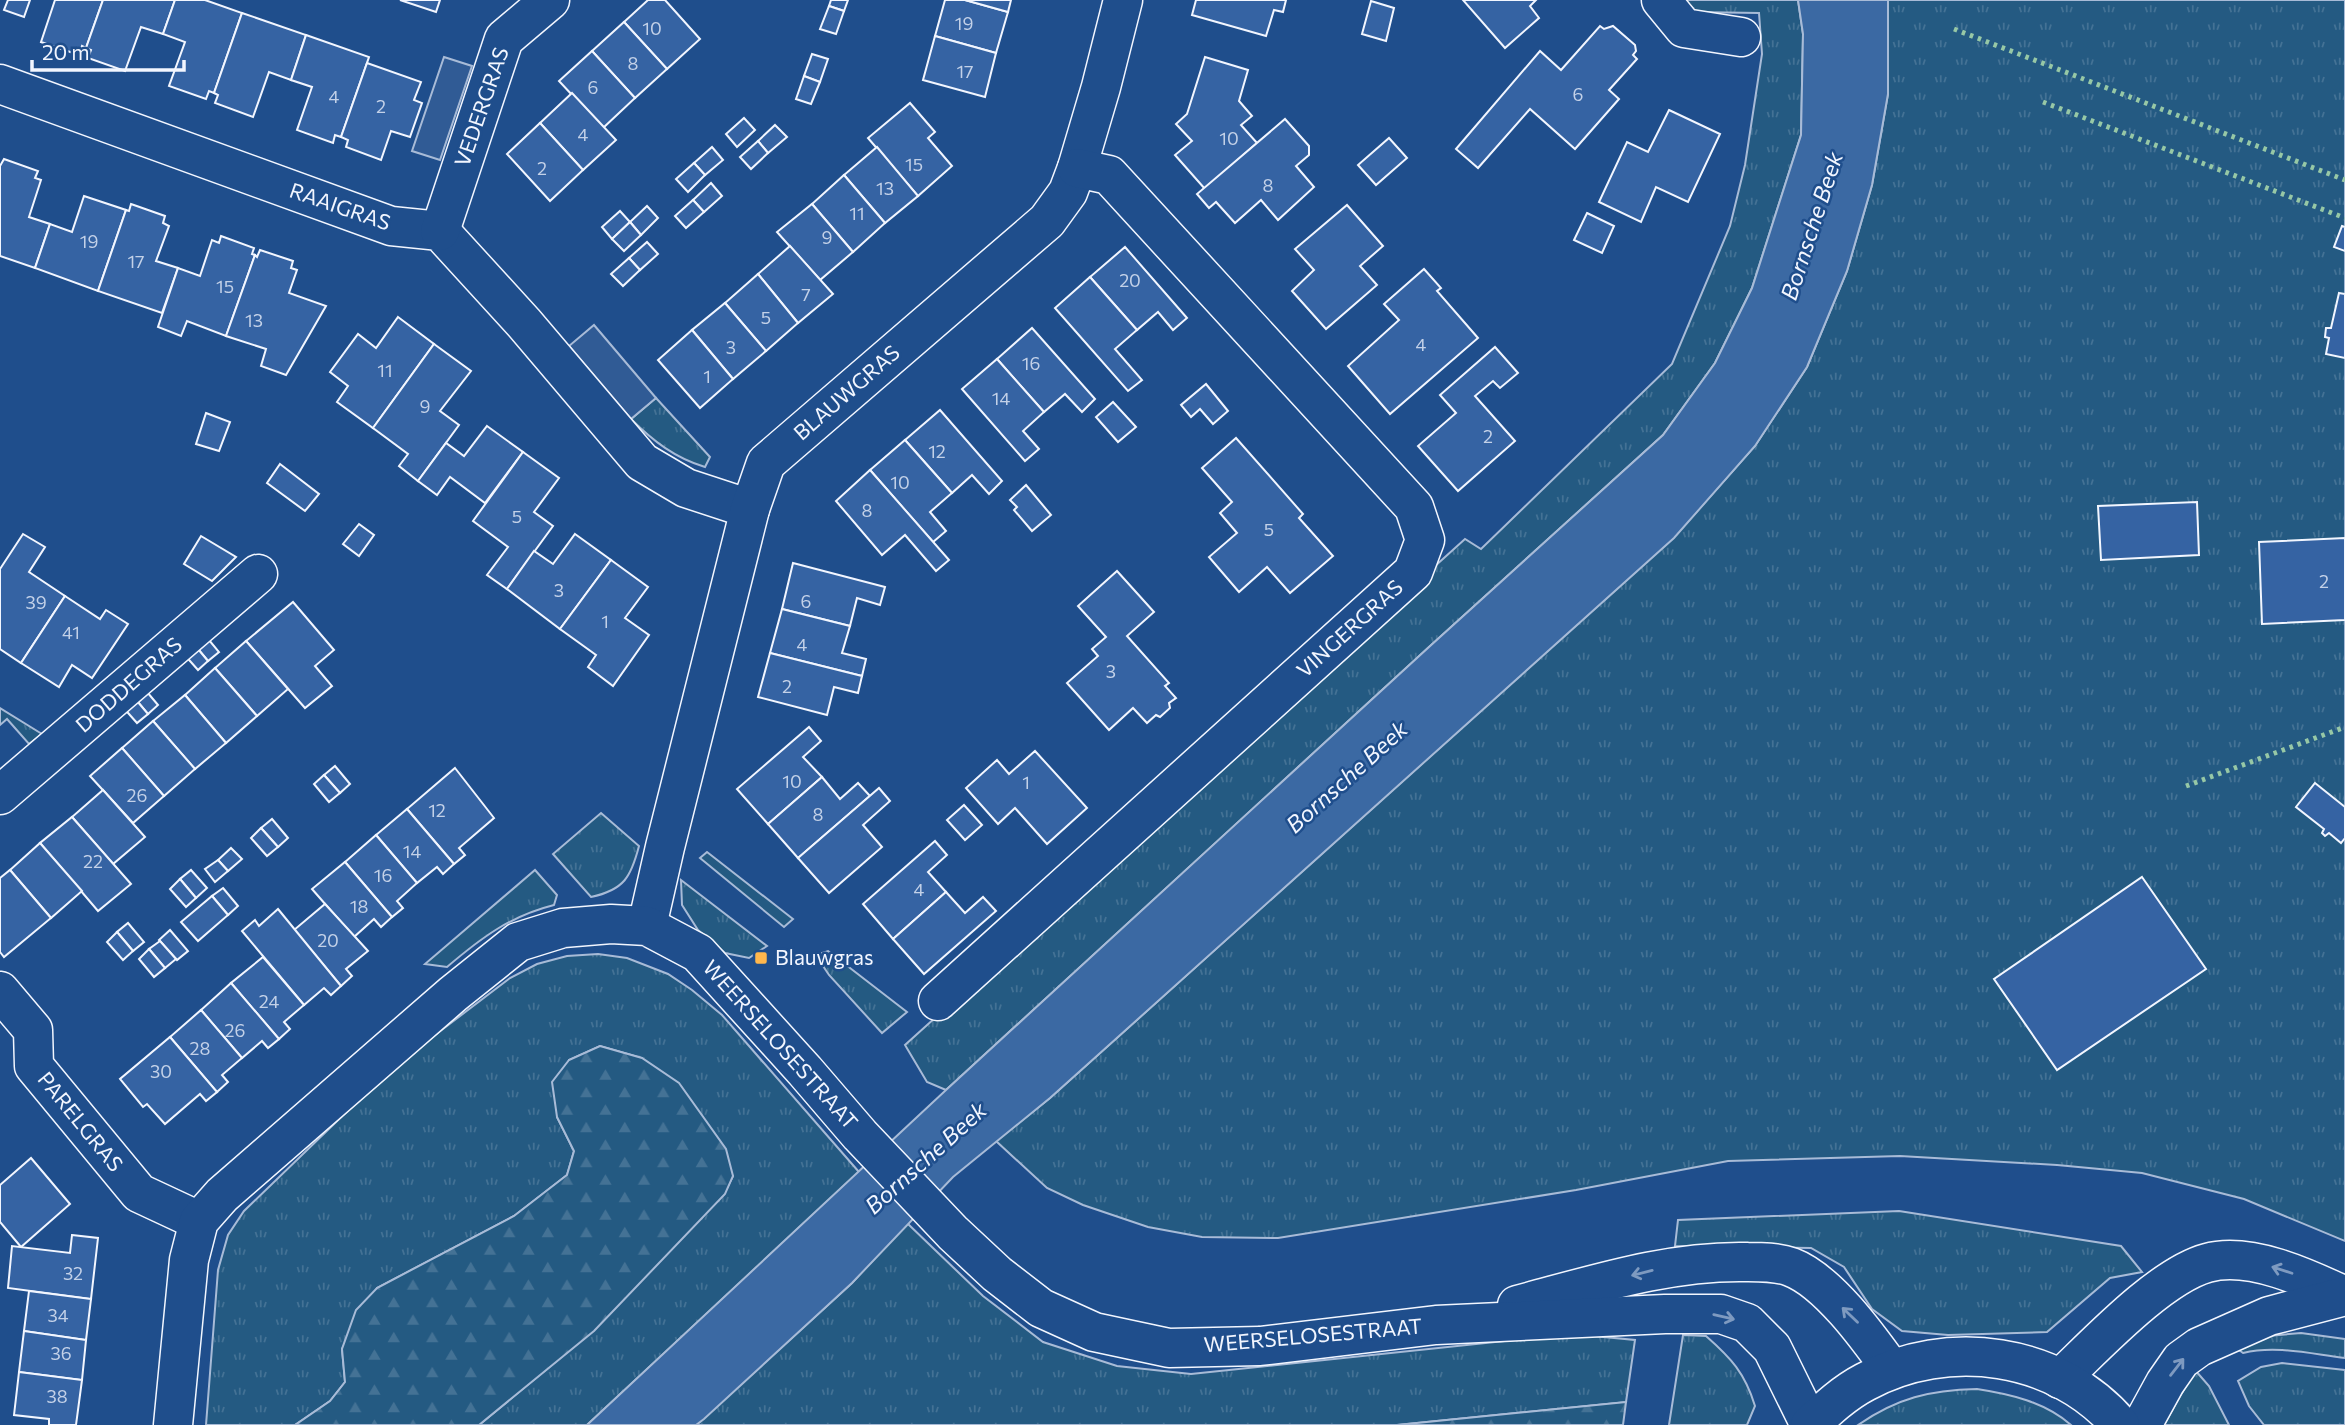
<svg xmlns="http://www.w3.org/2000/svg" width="2345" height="1425" viewBox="0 0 2345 1425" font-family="Commissioner,sans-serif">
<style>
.grass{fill:url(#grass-tufts);stroke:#a8bbd7;stroke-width:2}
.forest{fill:url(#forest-firs);stroke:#a8bbd7;stroke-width:2}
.parking{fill:#305b95;stroke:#a8bbd7;stroke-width:2}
.water{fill:#3b69a3;stroke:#a8bbd7;stroke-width:2}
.building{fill:#3563a3;stroke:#f2f6ff;stroke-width:2}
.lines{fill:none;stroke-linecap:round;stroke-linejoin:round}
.minor-casing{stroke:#f2f6ff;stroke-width:41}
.tertiary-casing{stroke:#f2f6ff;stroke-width:41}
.primary-casing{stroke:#f2f6ff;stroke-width:41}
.minor{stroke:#1f4e8c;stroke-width:38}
.tertiary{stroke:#1f4e8c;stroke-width:38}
.primary{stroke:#1f4e8c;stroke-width:38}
.hedge{stroke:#97c8a6;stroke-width:5;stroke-dasharray:3.5 5;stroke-linecap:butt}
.oneway{stroke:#7e9ac0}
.poi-dot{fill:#ffb74d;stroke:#1f4e8c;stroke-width:2.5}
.labels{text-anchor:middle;stroke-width:5;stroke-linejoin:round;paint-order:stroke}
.number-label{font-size:18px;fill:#c3d1e8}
.street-label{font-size:21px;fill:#f2f6ff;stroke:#1f4e8c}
.poi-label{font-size:21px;fill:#f2f6ff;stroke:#1f4e8c;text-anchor:start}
.water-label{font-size:23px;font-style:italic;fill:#f2f6ff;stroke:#1f4e8c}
</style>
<defs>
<pattern id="grass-tufts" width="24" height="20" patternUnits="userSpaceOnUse" patternTransform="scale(1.75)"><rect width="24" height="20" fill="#245a82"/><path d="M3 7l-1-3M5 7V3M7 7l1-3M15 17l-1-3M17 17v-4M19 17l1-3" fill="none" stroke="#447295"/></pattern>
<pattern id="forest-firs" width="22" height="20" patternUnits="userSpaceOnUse" patternTransform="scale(1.75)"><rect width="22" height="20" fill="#245a82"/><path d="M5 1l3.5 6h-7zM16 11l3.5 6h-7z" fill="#447295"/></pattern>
</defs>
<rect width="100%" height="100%" fill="#1f4e8c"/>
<g class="grass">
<path d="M1683,0h115l5,34 -2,101 -49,153 -37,75 -52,72 -234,212 -483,443 -19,-8 -22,-37 560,-506 16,10 191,-185 58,-138 15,-61 17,-111 -3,-41 -66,-1z"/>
<path d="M1888,0h457v1241l-101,-42 -102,-26 -85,-8 -157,-9 -172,5 -152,29 -298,48 -76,-1 -54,-10 -65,-22 -36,-17 -51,-47 54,-43 623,-560 82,-92 52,-79 40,-96 25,-86 16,-91z"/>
<path d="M656,398l54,59 -5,10c-30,-9 -52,-26 -74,-48z"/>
<path d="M0,708l42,26 -13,10 -22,-25 -7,6z"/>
<path d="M601,813l38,33c-8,31 -15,44 -48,51l-38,-43z"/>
<path d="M707,852l86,67 -9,8 -84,-69z"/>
<path d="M535,870l22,25 -3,10c-44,11 -73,33 -107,62l-22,-3z"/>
<path d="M681,880l86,66 -18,12 -24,-5 -27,-23 -16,-25z"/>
<path d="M828,951l79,61 -25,21 -53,-58 -10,-15 3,-7z"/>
<path d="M598,954l29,4 41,16 24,16 30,25 137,157 -272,253h-108l115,-95 130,-136 9,-18 -91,-118 -42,-12 -31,14 -12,57 17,34 -7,24 -53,41 -137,72 -35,61 3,33 -15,19 -35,24h-89l12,-155 10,-35 16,-24 149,-144 117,-89 27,-14 30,-8z"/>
<path d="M1899,1211l222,35 21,26 -32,6 -63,54 -99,3 -46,-4 -30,-22 -28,-42 -33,-19 -136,-2 3,-26z"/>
<path d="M907,1223l76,73 60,46 74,24 74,8 381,-40 63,6 -9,62 -229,23h-701l156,-142z"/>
<path d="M2301,1333l44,6v19c-34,-4 -69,-13 -102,-5l-4,-3 28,-14z"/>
<path d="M1683,1335l23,1c25,22 39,37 49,70l-8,19h-78z"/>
<path d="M2282,1363l63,7v55h-81l-15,-19 -11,-25 23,-14z"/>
<path d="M2195,1370l14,16 20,39h-65z"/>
<path d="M1977,1389c33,5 68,13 94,36h-213c39,-27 72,-35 119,-36z"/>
</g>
<g class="forest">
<path d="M600,1046l42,12 37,25 47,66 7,27 -8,18 -131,137 -115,94h-184l35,-24 15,-19 -3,-33 14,-39 21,-22 137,-72 53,-41 7,-24 -17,-34 -5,-35 17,-22z"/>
<path d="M1626,1402l-3,23h-226z"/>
</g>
<g class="parking">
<path d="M444,57l28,9 -32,94 -28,-9z"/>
<path d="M594,325l62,73 -25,21 -62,-73z"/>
</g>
<path class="water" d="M1798,0h90v94l-16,91 -25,86 -40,96 -52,79 -81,92 -624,560 -97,79 -101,106 -148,136 -8,6h-109l359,-335 483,-443 234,-212 52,-72 37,-75 49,-153 2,-101z"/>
<g class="building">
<path d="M8,0h22l-6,17 -20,-7z"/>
<path d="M55,0h48l-17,48 -4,-2 -3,9 -38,-13z"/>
<path d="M103,0h72l-12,34 -22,-7 -16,44 -37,-13 3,-8 -5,-2z"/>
<path d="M175,0h30l37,13 -28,80 -5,-2 -3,8 -37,-13 16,-44 -22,-8z"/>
<path d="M400,0h40l-4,12z"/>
<path d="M648,0h17l35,39 -33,30 -43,-47z"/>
<path d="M831,0h17l-4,11 -15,-5z"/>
<path d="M945,0h20l43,12 -12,41 -61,-17z"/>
<path d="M965,0h46l-3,12z"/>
<path d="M1196,0h90l-3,12 -9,-2 -8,26 -74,-21z"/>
<path d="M1463,0h73l-6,6 9,12 -34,30z"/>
<path d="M1371,1l23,7 -8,33 -24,-7z"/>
<path d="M829,6l15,5 -8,23 -16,-5z"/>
<path d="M242,13l64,22 -15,45 -22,-8 -16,45 -38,-14 3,-8 -4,-2z"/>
<path d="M624,22l43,47 -32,29 -43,-47z"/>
<path d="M1600,26l4,3 9,-3 22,19 1,6 -3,4 4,4 -28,31 10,9 -44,50 -45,-40 -52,59 -22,-19 84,-98 21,19z"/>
<path d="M306,35l63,22 -28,80 -6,-2 -2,8 -36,-13 15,-43 -21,-7z"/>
<path d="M935,36l61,17 -11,44 -62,-17z"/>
<path d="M592,51l43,47 -32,30 -44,-47z"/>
<path d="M812,54l16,5 -8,23 -16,-6z"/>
<path d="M1205,57l43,13 -9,31 13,15 -11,9 16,18 -52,46 -30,-34 17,-14 -16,-17 11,-10z"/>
<path d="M367,63l54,19 -7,18 8,3 -12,34 -19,-6 -10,29 -35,-13 2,-7 -7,-3z"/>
<path d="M804,76l16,6 -9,22 -15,-5z"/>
<path d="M572,93l44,47 -33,30 -43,-47z"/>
<path d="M910,103l25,29 -7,6 24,28 -34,30 -50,-58z"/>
<path d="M1669,110l51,24 -32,68 -32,-15 -15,35 -42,-20 28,-60 21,10z"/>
<path d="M744,118l11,12 -18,17 -11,-13z"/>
<path d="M1285,119l24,27v9l-13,11 18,21 -36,33 -17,-20 -26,23 -19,-21 -7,6 -12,-14z"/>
<path d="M540,123l43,47 -33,31 -43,-47z"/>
<path d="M775,125l12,12 -19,16 -10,-12z"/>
<path d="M1389,138l18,20 -31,27 -18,-20z"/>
<path d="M758,141l10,12 -17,16 -11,-12z"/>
<path d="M712,147l11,13 -18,15 -11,-12z"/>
<path d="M877,147l41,49 -33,27 -41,-48z"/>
<path d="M4,159l34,12 -3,7 6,2 -12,37 21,7 -15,44 -35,-12v-90z"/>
<path d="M694,163l11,12 -17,17 -12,-13z"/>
<path d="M844,175l41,48 -32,29 -41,-48z"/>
<path d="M711,183l11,13 -18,16 -11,-12z"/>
<path d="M84,196l42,14 -28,81 -63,-23 15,-44 22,8z"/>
<path d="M693,200l11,12 -18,16 -11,-12z"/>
<path d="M131,204l34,12 -2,7 6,3 -13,35 22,7 -16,45 -64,-22 28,-81 3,1z"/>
<path d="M812,204l41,48 -33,28 -43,-48z"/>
<path d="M1347,205l36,41 -23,20 17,19 -51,44 -34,-38 22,-21 -19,-21z"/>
<path d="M647,206l11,12 -17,17 -11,-13z"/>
<path d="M620,211l10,11 -18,17 -10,-12z"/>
<path d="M1587,213l27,13 -12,27 -28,-13z"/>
<path d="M630,222l11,13 -17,16 -12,-12z"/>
<path d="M2342,226l3,1v24l-11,-4z"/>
<path d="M221,236l33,12 -2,6 3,1 -29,81 -39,-15 -6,15 -23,-9 20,-59 22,8 12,-36 7,3z"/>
<path d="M647,242l11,12 -18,16 -11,-12z"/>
<path d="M790,246l43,48 -35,29 -40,-49z"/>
<path d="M1125,247l62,71 -14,12 -15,-18 -21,18 -47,-53z"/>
<path d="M260,250l33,11 -2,7 6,2 -8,23 37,13 -40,69 -25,-9 5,-17 -40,-13 29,-81 2,2z"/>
<path d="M629,258l11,12 -17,16 -12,-12z"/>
<path d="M1424,269l17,19 -4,3 41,47 -88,76 -42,-48 51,-46 -15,-16z"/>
<path d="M758,274l40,49 -32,28 -41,-48z"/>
<path d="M1090,277l47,53 -22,19 27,31 -14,11 -73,-83z"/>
<path d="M2339,293l6,1v64l-19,-4 3,-16 -4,-1 1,-9h5z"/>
<path d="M725,303l41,48 -33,28 -41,-49z"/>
<path d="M398,317l36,27 -61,84 -36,-26 11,-16 -18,-14 28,-38 18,14z"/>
<path d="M1032,328l63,71 -13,13 -17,-18 -21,18 -47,-53z"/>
<path d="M692,330l41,49 -33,29 -42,-48z"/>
<path d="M434,344l37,27 -31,40 19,14 -41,56 -19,-15 9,-12 -35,-26z"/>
<path d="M1495,347l23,26 -18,15 -7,-7 -18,15 40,45 -57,50 -40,-45 38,-33 -16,-18z"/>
<path d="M997,359l47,53 -21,19 16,18 -14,12 -63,-72z"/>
<path d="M1206,384l22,27 -15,13 -13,-15 -9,8 -10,-12z"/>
<path d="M1113,402l23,25 -18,15 -22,-25z"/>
<path d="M940,410l62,71 -13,13 -17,-19 -20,18 -47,-53z"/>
<path d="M206,413l24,9 -11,29 -23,-7z"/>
<path d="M487,426l36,26 -38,51 -35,-26 -13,18 -19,-14 28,-38 18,13z"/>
<path d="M1236,438l67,76 -4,4 34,38 -43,37 -23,-26 -28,25 -30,-35 28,-24 -17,-20 12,-11 -30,-34z"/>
<path d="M905,440l47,53 -22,19 16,19 -13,11 -63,-72z"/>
<path d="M523,452l36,26 -25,34 19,14 -46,63 -20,-14 21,-28 -35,-26z"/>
<path d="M280,464l39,30 -14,17 -38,-28z"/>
<path d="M870,470l79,90 -13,11 -31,-36 -23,20 -46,-54z"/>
<path d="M1026,485l25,30 -19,16 -18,-21 3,-3 -7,-7z"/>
<path d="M2197,502l2,53 -98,5 -3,-54z"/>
<path d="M359,524l15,11 -15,21 -16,-12z"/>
<path d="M23,534l22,13 -16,25 36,24 -44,67 -21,-14v-80z"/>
<path d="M575,534l36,26 -51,69 -53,-40 27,-38 19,13z"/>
<path d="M201,536l35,21 -24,24 -28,-17z"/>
<path d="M2345,538v82l-83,4 -3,-82z"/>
<path d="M611,560l37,27 -23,31 24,17 -36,51 -25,-19 8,-12 -36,-26z"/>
<path d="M793,563l92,24 -5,18 -23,-7 -7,28 -68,-17z"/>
<path d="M1117,571l37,41 -27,24 42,47 -4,3 11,12 -7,5 1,5 -10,9 -4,-2 -9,8 -14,-15 -24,22 -42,-47 31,-27 -6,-7 14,-12 -28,-31z"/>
<path d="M65,596l35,23 6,-9 22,14 -36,54 -20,-13 -13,22 -38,-24z"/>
<path d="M293,602l41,48 -19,16 17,20 -27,22 -59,-67z"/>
<path d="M782,609l68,17 -8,27 24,6 -4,17 -92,-23z"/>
<path d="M204,634l15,18 -11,9 -15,-18z"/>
<path d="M246,641l42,48 -31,27 -42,-48z"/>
<path d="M193,643l15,18 -10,9 -16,-18z"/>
<path d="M770,653l92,23 -4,17 -24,-6 -7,28 -69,-18z"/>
<path d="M215,668l42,48 -31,27 -41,-48z"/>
<path d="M142,686l16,19 -10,9 -16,-19z"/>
<path d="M132,695l16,19 -11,9 -16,-18z"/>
<path d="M185,695l41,48 -31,26 -42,-48z"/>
<path d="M153,721l42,48 -31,27 -42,-48z"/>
<path d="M809,727l12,14 -18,16 19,20 -54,47 -31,-35z"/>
<path d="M122,748l42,48 -31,27 -43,-47z"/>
<path d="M1035,751l52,57 -40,36 -32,-36 -17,16 -32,-36 31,-28 12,14z"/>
<path d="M335,766l15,18 -10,9 -16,-18z"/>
<path d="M455,768l39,50 -35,30 6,7 -11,9 -47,-55z"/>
<path d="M324,775l16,18 -11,9 -15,-18z"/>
<path d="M822,777l18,22 18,-16 12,13 -72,62 -30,-34z"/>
<path d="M2315,783l30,24v31l-4,5 -12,-10 -4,3 -3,-3 2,-4 -28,-22z"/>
<path d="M879,788l11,13 -27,24 19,22 -53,46 -31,-35z"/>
<path d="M103,790l42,47 -32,27 -41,-47z"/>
<path d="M964,805l18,20 -17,15 -18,-20z"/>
<path d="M407,809l47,55 -11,10 -6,-7 -20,16 -41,-48z"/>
<path d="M72,817l59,67 -33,27 -58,-68z"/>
<path d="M272,819l16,19 -10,9 -17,-19z"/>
<path d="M261,828l17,19 -11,9 -16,-18z"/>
<path d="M376,835l41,48 -20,18 6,7 -11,9 -47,-55z"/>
<path d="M935,841l12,14 -19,17 18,20 -53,47 -30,-35z"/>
<path d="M40,843l42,48 -31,27 -41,-48z"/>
<path d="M231,848l11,11 -14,12 -10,-11z"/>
<path d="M218,860l10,11 -13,11 -10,-13z"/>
<path d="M345,862l47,55 -11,10 -7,-8 -20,18 -42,-48z"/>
<path d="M10,870l41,48 -47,39 -4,-5v-74z"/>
<path d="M191,870l16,18 -11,10 -16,-19z"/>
<path d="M2142,877l64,92 -149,101 -63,-91z"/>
<path d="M180,879l16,19 -10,9 -16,-18z"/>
<path d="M223,888l15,18 -10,9 -16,-19z"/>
<path d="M946,892l19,21 18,-16 13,14 -72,63 -31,-35z"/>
<path d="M212,896l16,19 -30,26 -17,-19z"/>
<path d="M325,904l43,47 -22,18 6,7 -11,10 -47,-56z"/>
<path d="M278,909l63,77 -10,9 -7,-7 -20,17 -62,-74 13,-11 4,6z"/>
<path d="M128,923l16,19 -11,9 -16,-19z"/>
<path d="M170,930l18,21 -11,9 -18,-20z"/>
<path d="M117,932l16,19 -10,9 -16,-18z"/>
<path d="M160,941l16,18 -11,9 -16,-19z"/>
<path d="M149,949l16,19 -11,9 -15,-18z"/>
<path d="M263,957l41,48 -20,17 6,7 -11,10 -48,-56z"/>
<path d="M231,983l48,56 -11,9 -6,-7 -20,17 -41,-48z"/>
<path d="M201,1010l41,48 -20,17 6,7 -11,10 -47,-55z"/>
<path d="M170,1037l47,55 -11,9 -6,-7 -35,30 -18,-20 -4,3 -23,-28z"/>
<path d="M31,1158l39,46 -49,43 -21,-25v-37z"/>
<path d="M72,1235l26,3 -7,61 -83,-11 4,-42 58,7z"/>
<path d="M29,1291l62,8 -5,41 -62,-9z"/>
<path d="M24,1331l62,9 -4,40 -63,-8z"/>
<path d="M19,1372l63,8 -6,45h-27v-6l-35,-4z"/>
</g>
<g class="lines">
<defs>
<g id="minor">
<path d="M1661,0l23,28 57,9"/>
<path d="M0,84l391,142 49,5 84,92 118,139 44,26 64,21"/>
<path d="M440,231l64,-192 46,-39"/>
<path d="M0,795l258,-221"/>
<path d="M647,926l18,-79 85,-338 16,-46 281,-242 21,-29 9,-24 24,-81 22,-87"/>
<path d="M0,991l33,39 1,36 105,127 60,28"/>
<path d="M938,1001l475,-429 12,-32 -11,-33 -305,-332 -32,-7"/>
</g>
<g id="tertiary">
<path d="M1517,1305c76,-20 152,-45 231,-43 14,0 30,0 43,5 37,14 77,70 100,102"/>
<path d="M2060,1379c36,-34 100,-103 147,-116 42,-12 100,15 138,33"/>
<path d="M173,1425l16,-165 10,-39 23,-26 231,-201 65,-52 45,-14 48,-4 36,2 51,27 107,118 55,64 93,98 44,41 44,34 53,24 75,16 91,-2 176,-21 229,-11h56l26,9 25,25 38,77"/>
<path d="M2142,1425l23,-42 16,-23 18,-13 70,-31 76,-20"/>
</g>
<path id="primary" d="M1810,1425c17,-16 34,-32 55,-43 82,-45 193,-30 255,43"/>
</defs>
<use href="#minor" class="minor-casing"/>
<use href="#tertiary" class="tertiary-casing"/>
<use href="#primary" class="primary-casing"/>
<use href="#minor" class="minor"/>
<use href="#tertiary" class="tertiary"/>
<use href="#primary" class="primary"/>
<g class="hedge">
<path d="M1954,29l391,151"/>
<path d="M2043,102l302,116"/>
<path d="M2186,786l159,-59"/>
</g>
</g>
<defs><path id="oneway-shaft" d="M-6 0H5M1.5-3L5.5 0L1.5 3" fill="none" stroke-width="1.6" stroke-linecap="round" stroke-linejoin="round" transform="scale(1.75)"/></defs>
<g class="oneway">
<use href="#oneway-shaft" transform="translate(2282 1270) rotate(-162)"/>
<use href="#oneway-shaft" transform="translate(1642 1273) rotate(166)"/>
<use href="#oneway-shaft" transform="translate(1850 1315) rotate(-136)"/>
<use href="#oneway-shaft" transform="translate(1724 1317) rotate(13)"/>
<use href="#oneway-shaft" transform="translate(2177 1367) rotate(-52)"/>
</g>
<rect class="poi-dot" x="754" y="951" width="14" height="14" rx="3.5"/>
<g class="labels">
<g class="number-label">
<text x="964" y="30">19</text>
<text x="652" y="35">10</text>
<text x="633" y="70">8</text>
<text x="965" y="78">17</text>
<text x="593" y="94">6</text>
<text x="1578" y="101">6</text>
<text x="334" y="103">4</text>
<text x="381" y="113">2</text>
<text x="583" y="141">4</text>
<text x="1229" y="145">10</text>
<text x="914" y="171">15</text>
<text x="542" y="175">2</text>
<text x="1268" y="192">8</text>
<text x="885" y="195">13</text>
<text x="857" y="220">11</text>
<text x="827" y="244">9</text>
<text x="89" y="248">19</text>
<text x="136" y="268">17</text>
<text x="1130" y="287">20</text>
<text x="225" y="293">15</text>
<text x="806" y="301">7</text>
<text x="766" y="324">5</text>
<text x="254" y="327">13</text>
<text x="1421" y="351">4</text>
<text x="731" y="354">3</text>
<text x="1031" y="370">16</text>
<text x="385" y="377">11</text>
<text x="707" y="383">1</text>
<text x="1001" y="405">14</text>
<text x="425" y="413">9</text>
<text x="1488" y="443">2</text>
<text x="937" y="458">12</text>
<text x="900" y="489">10</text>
<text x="867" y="517">8</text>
<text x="517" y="523">5</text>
<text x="1269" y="536">5</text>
<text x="2324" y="588">2</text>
<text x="559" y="597">3</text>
<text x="806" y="608">6</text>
<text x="36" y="609">39</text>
<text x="605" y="628">1</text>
<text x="71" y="639">41</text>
<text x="802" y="651">4</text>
<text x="1111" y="678">3</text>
<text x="787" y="693">2</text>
<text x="792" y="788">10</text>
<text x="1026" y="789">1</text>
<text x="137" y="802">26</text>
<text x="437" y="817">12</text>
<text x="818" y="821">8</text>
<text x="412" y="858">14</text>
<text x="93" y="868">22</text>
<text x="383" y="882">16</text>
<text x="919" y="896">4</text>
<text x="359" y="913">18</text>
<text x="328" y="947">20</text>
<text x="269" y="1008">24</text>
<text x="235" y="1037">26</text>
<text x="200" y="1055">28</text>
<text x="161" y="1078">30</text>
<text x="73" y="1280">32</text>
<text x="58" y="1322">34</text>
<text x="61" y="1360">36</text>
<text x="57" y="1403">38</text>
</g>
<g class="street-label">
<text transform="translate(482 107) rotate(-71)" y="7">VEDERGRAS</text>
<text transform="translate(340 207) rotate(19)" y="7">RAAIGRAS</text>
<text transform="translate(847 393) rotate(-41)" y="7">BLAUWGRAS</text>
<text transform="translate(1350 629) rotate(-42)" y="7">VINGERGRAS</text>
<text transform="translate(129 685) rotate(-41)" y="7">DODDEGRAS</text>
<text transform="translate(780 1045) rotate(48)" y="7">WEERSELOSESTRAAT</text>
<text transform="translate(80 1122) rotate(51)" y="7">PARELGRAS</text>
<text transform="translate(1313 1336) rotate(-5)" y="7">WEERSELOSESTRAAT</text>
</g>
<g class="poi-label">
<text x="775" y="965">Blauwgras</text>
</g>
<g class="water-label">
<text transform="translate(1812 226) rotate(-72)" y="8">Bornsche Beek</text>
<text transform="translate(1347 777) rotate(-42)" y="8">Bornsche Beek</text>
<text transform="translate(926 1158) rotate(-42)" y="8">Bornsche Beek</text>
</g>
</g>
<path d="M32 60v10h152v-10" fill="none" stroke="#f2f6ff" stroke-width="3.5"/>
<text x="42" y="60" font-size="21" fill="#f2f6ff" stroke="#1f4e8c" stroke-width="5" paint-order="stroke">20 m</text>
</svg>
